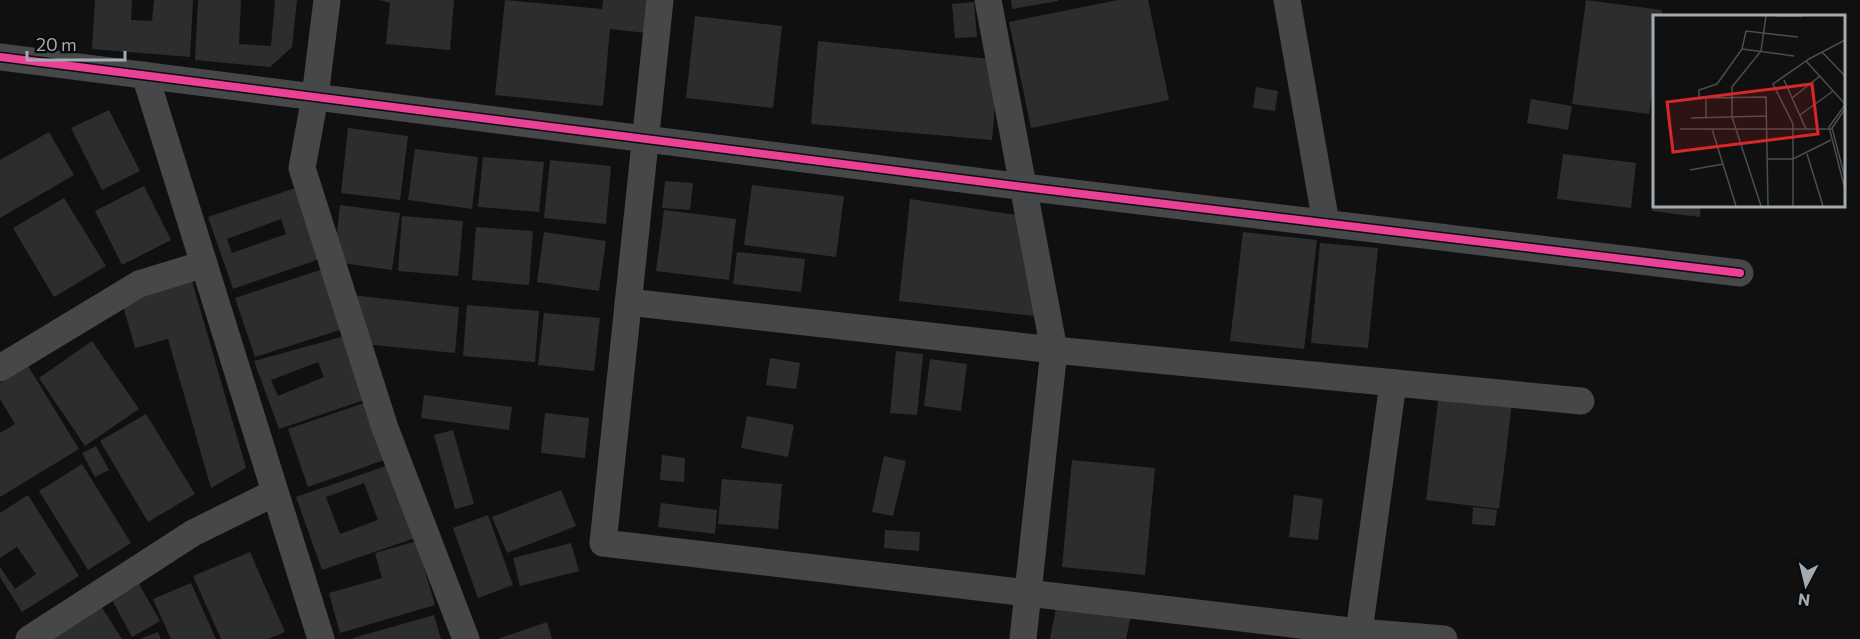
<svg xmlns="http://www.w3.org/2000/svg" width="1860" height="639" viewBox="0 0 1860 639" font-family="Commissioner,sans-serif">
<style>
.building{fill:#2c2d2e;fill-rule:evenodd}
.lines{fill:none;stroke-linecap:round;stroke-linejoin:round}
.minor{stroke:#454749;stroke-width:27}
.cycleway-casing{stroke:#0b0b0c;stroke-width:11}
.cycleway{stroke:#ea4096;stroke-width:8}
.inset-road{fill:none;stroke:#4a4e51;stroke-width:1.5}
.view{fill:#d62828;fill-opacity:0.15;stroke:#d62828;stroke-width:3}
.inset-edge{fill:none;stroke:#a1abb1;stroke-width:3}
</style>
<rect width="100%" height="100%" fill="#101011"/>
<g class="building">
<path d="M95,0h37l-1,20 21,1 2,-21h39l-3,57 -98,-8z"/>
<path d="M198,0h43l-2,44 32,2 4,-46h22l-5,47 -22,20 -75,-7z"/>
<path d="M379,0h75l-4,50 -64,-6 4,-41z"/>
<path d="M505,0l97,9 1,-9h47l-4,33 -36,-4 -7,77 -108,-11z"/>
<path d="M1011,0h47v1l-46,8z"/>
<path d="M1118,0h30l21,100 -138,28 -22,-106z"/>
<path d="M1586,0l76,10v6h-8v57l-5,41 -77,-10z"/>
<path d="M974,2l3,35 -22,1 -3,-34z"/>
<path d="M695,16l87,10 -9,82 -87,-10z"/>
<path d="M818,41l181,19 -7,80 -181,-16z"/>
<path d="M1256,87l22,4 -3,20 -22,-3z"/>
<path d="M1531,99l41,7 -4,24 -41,-7z"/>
<path d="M109,110l31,61 -38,19 -31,-62z"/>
<path d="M348,128l60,8 -8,64 -59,-7z"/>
<path d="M49,132l25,43 -74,43v-58z"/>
<path d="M415,149l63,8 -6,52 -64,-9z"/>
<path d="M1563,154l73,9 -5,45 -74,-9z"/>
<path d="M483,157l61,5 -5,50 -61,-5z"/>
<path d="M550,160l61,6 -5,58 -62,-6z"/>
<path d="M665,181l28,2 -3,27 -28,-2z"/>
<path d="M304,185l24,71 -95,33 -25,-72zM281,219l5,15 -54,19 -5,-14z"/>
<path d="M752,185l92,11 -8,61 -92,-12z"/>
<path d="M144,186l27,54 -49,25 -27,-54z"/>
<path d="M64,198l42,68 -52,31 -41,-69z"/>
<path d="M910,199l119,18 5,99 -135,-15z"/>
<path d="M1653,200l1,6h47l-1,11 -48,-6z"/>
<path d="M340,205l60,8 -8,57 -58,-8z"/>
<path d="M664,210l72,9 -7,61 -73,-9z"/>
<path d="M402,216l61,5 -5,55 -60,-5z"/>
<path d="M476,227l57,4 -4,54 -57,-5z"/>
<path d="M544,232l62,9 -7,50 -62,-9z"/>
<path d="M1243,232l74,8 -13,109 -74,-8z"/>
<path d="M1320,243l58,5 -10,100 -57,-5z"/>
<path d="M737,252l68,7 -4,33 -68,-8z"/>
<path d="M329,267l20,60 -94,30 -20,-59z"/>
<path d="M192,281l54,187 -35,20 -43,-149 -33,9 -13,-46z"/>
<path d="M351,295l108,12 -4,46 -91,-9z"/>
<path d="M467,305l72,6 -4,51 -72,-6z"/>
<path d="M544,313l56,5 -6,53 -56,-6z"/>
<path d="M352,334l21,63 -94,32 -25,-68zM318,362l6,15 -46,19 -7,-16z"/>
<path d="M92,341l47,68 -54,37 -46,-68z"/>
<path d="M896,351l27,3 -6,61 -27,-2z"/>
<path d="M770,358l30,5 -4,26 -30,-4z"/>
<path d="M930,359l37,5 -6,47 -37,-5z"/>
<path d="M28,366l51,83 -79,48v-64l15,-9 -15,-25v-16z"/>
<path d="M1439,394l73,9 -13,106 -73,-9z"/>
<path d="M424,395l88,12 -3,23 -88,-12z"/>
<path d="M364,403l20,57 -76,27 -20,-58z"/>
<path d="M545,413l44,5 -4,40 -44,-5z"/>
<path d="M146,414l49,80 -47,28 -48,-81z"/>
<path d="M747,416l47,9 -6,32 -47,-9z"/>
<path d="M453,430l21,74 -19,5 -21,-74z"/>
<path d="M96,446l13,24 -14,7 -13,-24z"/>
<path d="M662,455l23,3 -1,24 -24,-2z"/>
<path d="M884,456l22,5 -13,55 -21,-4z"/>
<path d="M1072,460l83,8 -10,107 -83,-8z"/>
<path d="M82,464l49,79 -43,27 -49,-79z"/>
<path d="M389,465l26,73 -93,32 -26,-73zM364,483l14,37 -38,14 -14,-37z"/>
<path d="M722,479l60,5 -4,45 -60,-5z"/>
<path d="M561,490l15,36 -69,27 -15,-36z"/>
<path d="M28,495l51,81 -57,36 -22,-35v-10l15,22 21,-15 -19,-27 -17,11v-45z"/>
<path d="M1294,495l29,4 -5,41 -29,-3z"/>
<path d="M661,503l56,7 -2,24 -57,-7z"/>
<path d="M1473,507l24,3 -2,16 -23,-2z"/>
<path d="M488,515l25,70 -35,13 -25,-70z"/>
<path d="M885,530l35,2 -1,19 -35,-3z"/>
<path d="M416,541l19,64 -95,28 -11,-40 53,-15 -7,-25z"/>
<path d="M571,543l8,28 -59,15 -7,-28z"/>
<path d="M250,552l35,80 -17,7h-47l-28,-63z"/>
<path d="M191,583l25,56h-45l-18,-40z"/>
<path d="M139,584l21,37 -28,16 -20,-37z"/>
<path d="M1057,602l74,13 -5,24h-76z"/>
<path d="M99,603l23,36h-80z"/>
<path d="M434,615l7,24h-88v-1z"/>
<path d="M547,622l5,17h-54z"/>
<path d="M158,632l3,7h-21z"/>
</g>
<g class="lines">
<g class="minor">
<path d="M327,0l-12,97 -13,71 83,260 81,211"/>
<path d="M660,0l-57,543 756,89 85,7"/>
<path d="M988,0l66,350 -31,289"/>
<path d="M1287,0l39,223"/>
<path d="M0,57l1024,130 716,86"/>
<path d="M145,75l176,564"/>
<path d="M628,302l426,48 527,51"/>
<path d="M0,368l139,-84 65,-20"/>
<path d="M1359,632l34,-249"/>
<path d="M29,639l164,-106 81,-40"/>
</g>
<defs>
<path id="cycleway" d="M0,57l1024,130 716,86"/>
</defs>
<use href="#cycleway" class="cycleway-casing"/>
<use href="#cycleway" class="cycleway"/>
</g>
<g transform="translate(1653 15)">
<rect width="192" height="192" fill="#101011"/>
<path class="inset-road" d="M124,1h25M89,34l4,-18 52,6M169,37l23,24M153,46l39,43M131,65l22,49M139,83l28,-22M192,90l-16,22 16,62M192,94l-13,19 13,50M147,100l33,-24M53,102v-20M38,103l75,-2M27,114h152M59,114l24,77M154,139l16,52M114,144h26l38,-19M37,155l33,-6M108,191l-29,-89v-30l29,-36 5,-35M115,191l-2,-109 -67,1v-8l18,-6 25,-35 52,7M140,191v-82l-20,-40 36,-25 36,-19"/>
<path class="view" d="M159,69l6,50 -145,18 -6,-50z"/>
<rect width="192" height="192" class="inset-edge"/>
</g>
<g transform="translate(1806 585) rotate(187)" stroke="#0b0b0c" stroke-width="4.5" paint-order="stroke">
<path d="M0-4.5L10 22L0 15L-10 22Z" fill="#a1abb1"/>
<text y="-9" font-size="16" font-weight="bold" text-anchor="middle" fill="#a1abb1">N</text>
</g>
<path d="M27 51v9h98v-9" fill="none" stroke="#a1abb1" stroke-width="3"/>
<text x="36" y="51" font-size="18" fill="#a1abb1" stroke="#0b0b0c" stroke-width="4.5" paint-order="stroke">20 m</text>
</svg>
